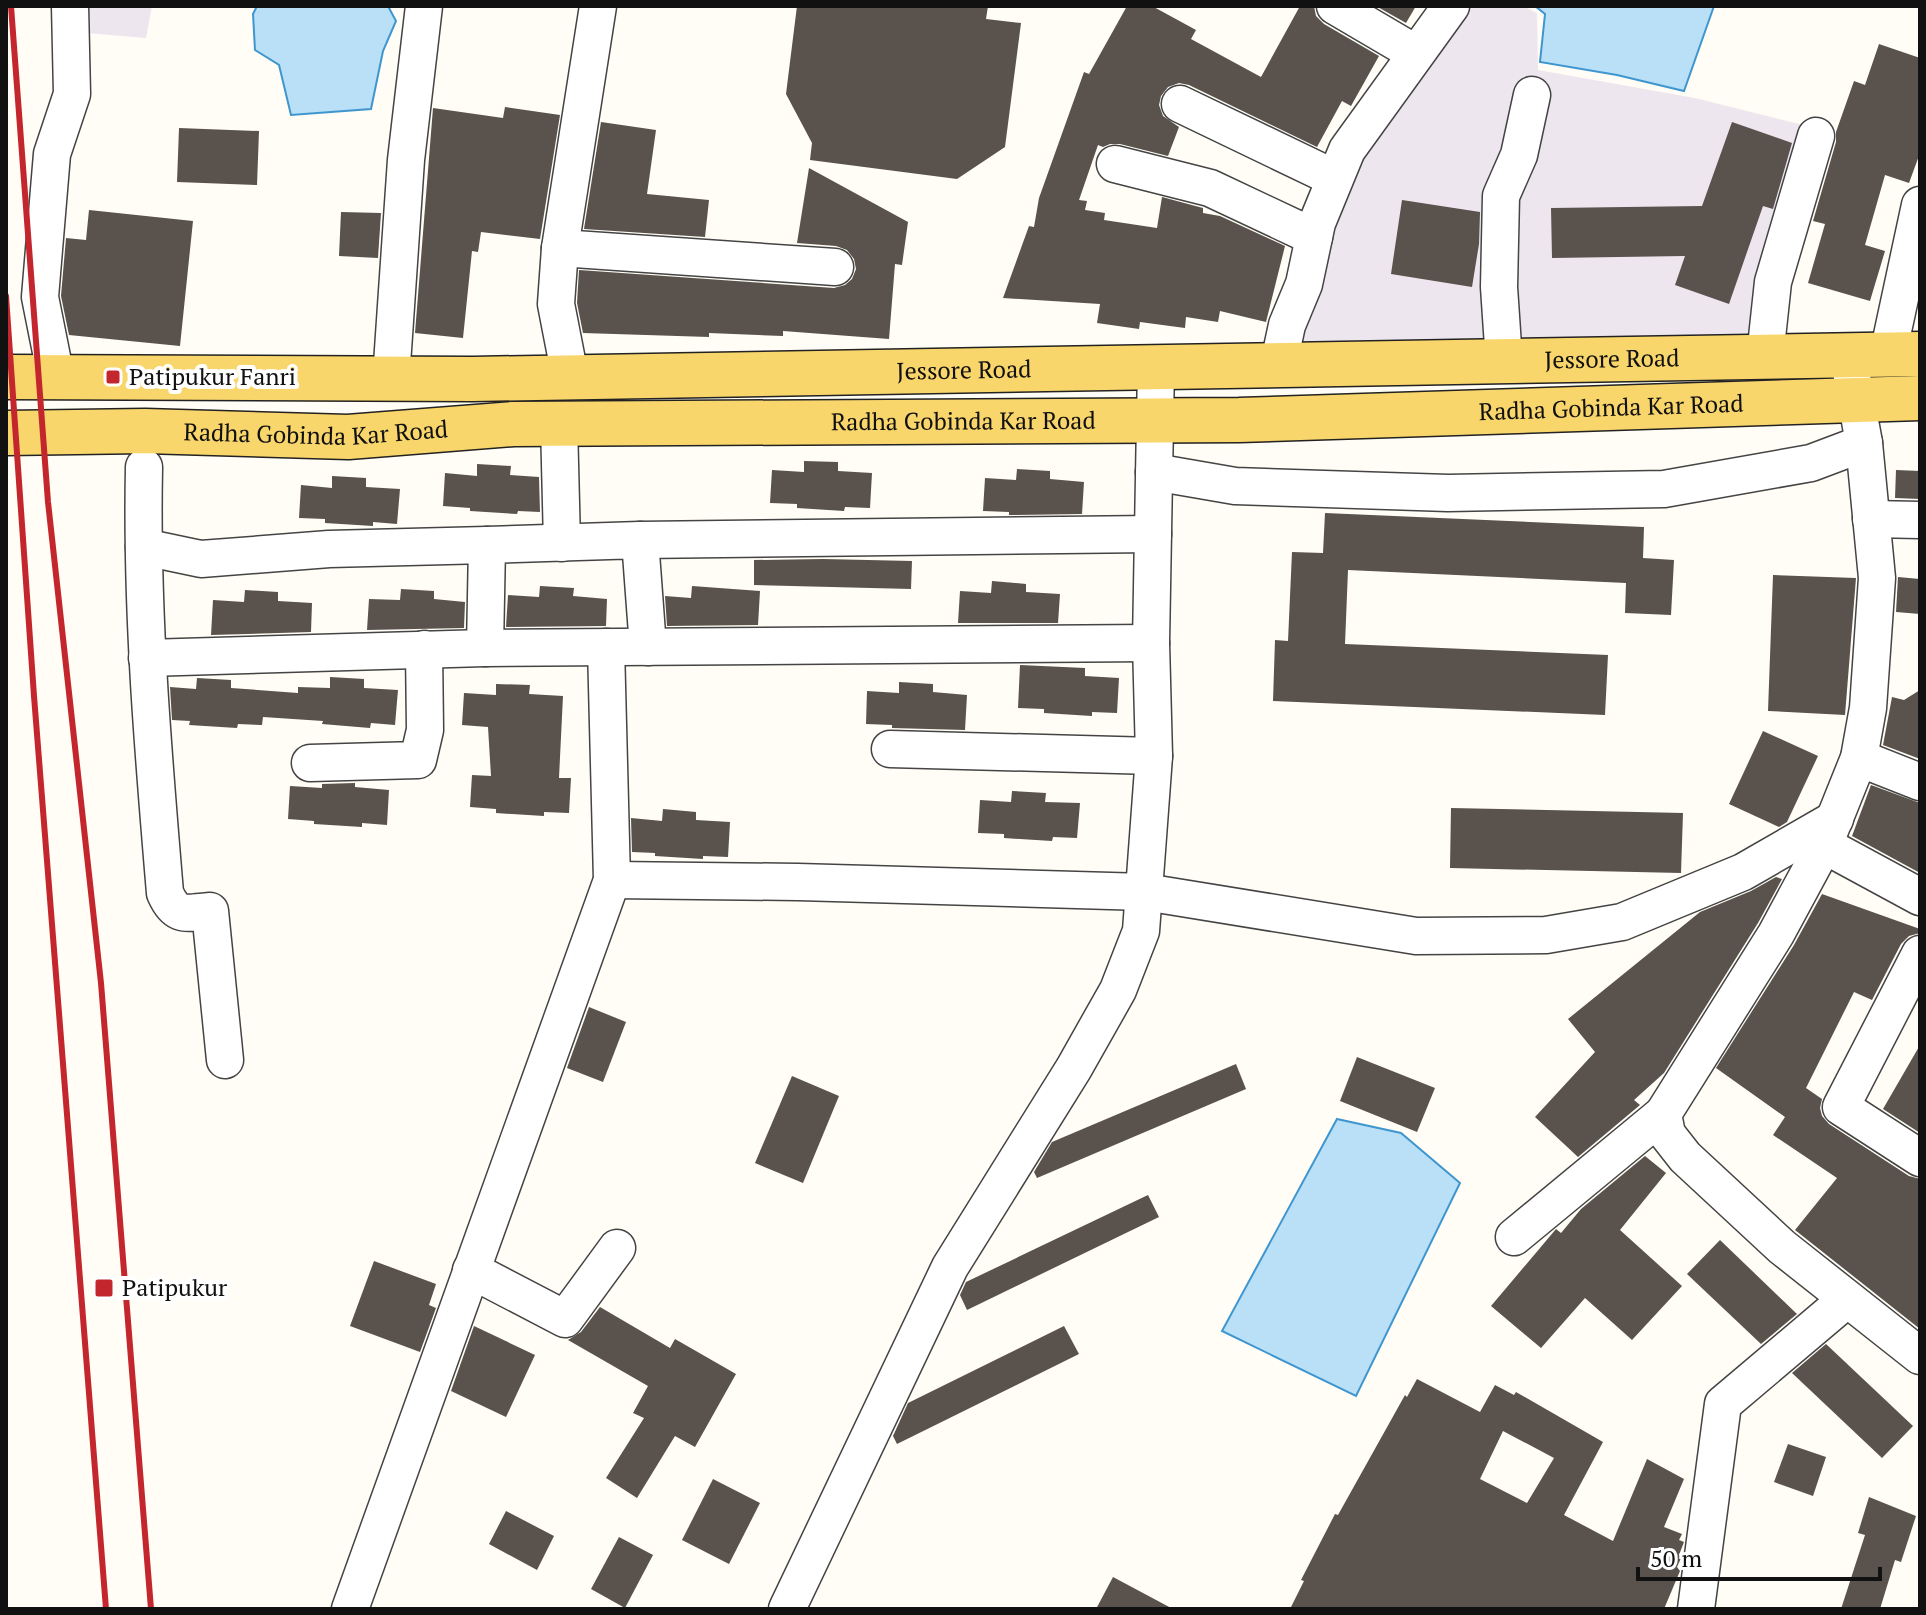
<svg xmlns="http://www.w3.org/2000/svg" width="1926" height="1615" viewBox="0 0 1926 1615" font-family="'PT Serif',serif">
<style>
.industrial{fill:#eee6ef}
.water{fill:#b9e0f7;stroke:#3f96cf;stroke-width:2}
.building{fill:#5a524d;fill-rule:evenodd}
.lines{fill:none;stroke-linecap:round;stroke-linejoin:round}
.minor-casing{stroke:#444;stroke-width:39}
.primary-casing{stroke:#222;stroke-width:47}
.minor{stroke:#fff;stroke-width:36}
.primary{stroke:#f9d66b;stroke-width:44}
.rail{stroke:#c4262e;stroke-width:6}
.poi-dot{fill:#c4262e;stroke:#fff;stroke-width:3}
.labels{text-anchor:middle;stroke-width:8;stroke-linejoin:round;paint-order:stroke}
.street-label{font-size:24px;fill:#111;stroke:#fff}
.poi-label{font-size:24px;fill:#111;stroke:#fff;text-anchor:start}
</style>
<rect width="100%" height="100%" fill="#fffdf5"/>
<g class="industrial">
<path d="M85,6h67l-6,32 -60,-5z"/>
<path d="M1462,6h61l14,7 1,57 157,28 108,27 -51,222 -453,2 42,-168z"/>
</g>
<g class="water">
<path d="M257,6h131l8,15 -13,30 -12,58 -80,6 -12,-50 -24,-15 -2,-36z"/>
<path d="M1535,6h179l-30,85 -67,-16 -77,-13 5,-48z"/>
<path d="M1337,1119l64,14 59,50 -104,213 -134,-65z"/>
</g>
<g class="building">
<path d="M797,6h191l-2,13 35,4 -16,124 -48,32 -147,-19 2,-17 -26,-49z"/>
<path d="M1127,6h25l44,24 -5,9 70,38 39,-71h14l2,10 8,8 55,32 -28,50 -9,-5 -25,46 -128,-62 -10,-2 -11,4 -7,9 -2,9 4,11 16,11 -11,29 -48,-12h-10l-7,3 -5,-2 -19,55 8,1 -2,9 20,3 -1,7 53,8 5,-31 41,11v5l17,3 65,30 -19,76 -46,-11 -2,11 -32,-5 -1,11 -45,-6 -1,7 -42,-6 3,-19 -97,-6 26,-72 5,1 5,-29 45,-126 5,2z"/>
<path d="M1376,6h40l-10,17z"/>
<path d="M1879,44l41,14v95l-11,30 -24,-8 -20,70 20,6 -15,50 -62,-18 17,-59 -12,-3 23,-79v-10l18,-51 11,4z"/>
<path d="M505,107l55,8 -20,124 -59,-7 -3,20 -6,-1 -9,87 -48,-5 18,-225 70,10z"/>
<path d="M601,122l55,8 -9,64 62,6 -4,37 -121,-8z"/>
<path d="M1732,122l60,21 -19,66 -10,-3 -34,98 -54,-19 10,-29 -133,2 -1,-50 151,-2z"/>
<path d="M179,128l80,3 -2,54 -80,-3z"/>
<path d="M809,168l99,54 -6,43 -7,-1 -6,75 -106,-8v5l-74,-3v4l-126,-4 -6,-30 2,-33 255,18 11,-3 7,-6 4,-10 -2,-10 -7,-9 -11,-4 -39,-3z"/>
<path d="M1402,200l78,12 -1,32 -7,43 -81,-13z"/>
<path d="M89,210l104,11 -13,125 -111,-11 -8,-39 5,-58 20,2z"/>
<path d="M341,212l40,1 -3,45 -39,-2z"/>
<path d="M804,461l34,1v9l34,2 -2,35 -25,-1 -1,4 -47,-3v-4l-27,-1 2,-33 32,2z"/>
<path d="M477,464l34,2 -1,9 29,2 1,35 -22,-1 -1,3 -47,-3v-3l-27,-2 2,-33 32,3z"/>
<path d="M1017,469l33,2v8l34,3 -2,32 -73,1v-3l-26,-1 2,-33 31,2z"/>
<path d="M1896,470l24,1v28l-25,-1z"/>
<path d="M332,476l34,2v9l34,2 -3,35 -24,-2v4l-48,-3v-4l-26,-1 2,-33 31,3z"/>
<path d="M1325,513l319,14 -1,31 31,2 -3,55 -46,-2 1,-30 -278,-13 -3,74 263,11 -3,60 -332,-14 2,-61 13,1 4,-89 31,1z"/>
<path d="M823,559l89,2 -1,28 -157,-4v-25z"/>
<path d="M1773,575l83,3 -11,137 -77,-4z"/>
<path d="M1898,577l22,2v35l-24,-2z"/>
<path d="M992,581l34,3v8l34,2 -2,29h-100l2,-32 31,2z"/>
<path d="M540,586l34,2 -1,8 34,3 -1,27 -100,1 2,-32 31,2z"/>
<path d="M692,586l68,5 -2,34 -91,1 -2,-30 26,2z"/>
<path d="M401,589l33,2v8l31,3 -1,26 -97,2 2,-31 31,1z"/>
<path d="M245,590l33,2v9l34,2 -1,29 -100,3 2,-35 31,2z"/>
<path d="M1020,665l65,3v8l34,2 -2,35 -25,-1v4l-48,-3v-4l-26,-1z"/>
<path d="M330,677l34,2v9l34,2 -3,35 -24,-2 -1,5 -48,-4 1,-3 -60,-4 -1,8 -24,-1 -1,4 -48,-3 1,-4 -18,-1 -2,-33 26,2 1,-11 34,2v8l67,5v-6l32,1z"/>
<path d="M899,682l34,2v8l34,3 -2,35 -73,-2v-3l-26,-1 1,-33 32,2z"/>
<path d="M496,684l34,1 -1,9 34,2 -4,82h12l-2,35 -25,-1v4l-48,-3v-4l-26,-2 2,-32 19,1 -3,-49 -26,-2 2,-32 32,2z"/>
<path d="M1920,690v69l-37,-14 9,-48 12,3z"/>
<path d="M1763,731l55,25 -31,66 -8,5 -50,-23z"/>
<path d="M355,783v4l34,3 -2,35 -25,-2v4l-48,-3v-3l-26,-2 2,-33 32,2v-4z"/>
<path d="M1871,785l49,18v70l-68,-37z"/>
<path d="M1012,791l34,2 -1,9 35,1 -3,35 -24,-1 -1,4 -48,-3v-4l-26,-1 2,-33 31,2z"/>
<path d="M1451,808l232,5 -2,60 -231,-5z"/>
<path d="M663,809l33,3v8l34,2 -2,35 -25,-1v3l-48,-3v-3l-23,-1 -1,-34 31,3z"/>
<path d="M1776,877l6,2 -24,44 -94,150 -30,27 6,5 -62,52 -43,-40 60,-65 -27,-33 132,-107 51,-21z"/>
<path d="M1822,894l98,35v4l-11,3 -8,8 -29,56 -18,-8 -48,96 16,11 -2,9 2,8 7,8 80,52 11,3v150l-125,-99 42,-52 -64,-43 12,-18 -69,-49 78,-123z"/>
<path d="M589,1007l37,15 -23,60 -36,-14z"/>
<path d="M1920,1045v88l-37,-24z"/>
<path d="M1357,1057l78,31 -18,44 -77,-31z"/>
<path d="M1236,1064l10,25 -209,89 -3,-6 18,-30z"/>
<path d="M792,1076l47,20 -36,87 -48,-20z"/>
<path d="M1645,1156l21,17 -46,57 62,56 -50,54 -47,-42 -44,50 -50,-42 65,-77 5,4 20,-24z"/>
<path d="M1148,1195l11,22 -192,93 -7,-15 6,-13z"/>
<path d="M1720,1240l77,74 -36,30 -74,-70z"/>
<path d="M374,1261l62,23 -7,21 7,3 -16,44 -70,-26z"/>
<path d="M600,1307l70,41 5,-9 61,35 -41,73 -20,-11 -38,62 -31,-20 38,-60 -11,-5 15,-27 -80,-46 13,-8z"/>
<path d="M474,1326l61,29 -29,62 -55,-26z"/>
<path d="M1064,1326l15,28 -182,90 -4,-8 15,-33z"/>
<path d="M1826,1344l87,82 -31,32 -90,-85z"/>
<path d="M1417,1379l63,33 15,-27 19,10 2,-3 87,50 -39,73 49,26 34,-82 37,20 -20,48 18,7 -3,6 5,2 -5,13 3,1 -5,11 3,4 -16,38h-374l14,-28 -3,-1 34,-66 3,1 67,-120 2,2zM1503,1431l51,27 -27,45 -47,-24z"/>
<path d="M1788,1444l38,13 -13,39 -39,-14z"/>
<path d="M713,1479l47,24 -31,61 -47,-24z"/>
<path d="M1869,1497l47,19 -15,46 -6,-2 -15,49h-39l24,-74 -7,-2z"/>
<path d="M506,1511l48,25 -17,34 -48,-26z"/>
<path d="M619,1537l34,18 -28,53 -34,-19z"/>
<path d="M1113,1577l60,32h-77z"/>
</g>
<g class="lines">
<defs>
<g id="minor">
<path d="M1335,6l80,47"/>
<path d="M1180,104l154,74"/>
<path d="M1115,164l95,24 104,49"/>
<path d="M560,248l275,19"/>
<path d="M1888,354l32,-149"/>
<path d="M1848,355l16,88 13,135 -9,130 -9,50 -35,87 -48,89 -113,180 4,20 18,23 97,90 138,109"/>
<path d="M1765,356l8,-74 43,-146"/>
<path d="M1504,361l-5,-74 2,-91 18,-41 13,-60"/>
<path d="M1278,367l9,-42 17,-41 13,-61 30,-73 104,-144"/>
<path d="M570,376l-14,-72 4,-56 38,-242"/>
<path d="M56,377l-16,-80 12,-143 20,-60 -2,-88"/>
<path d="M391,379l15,-219 18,-154"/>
<path d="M559,424l3,119"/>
<path d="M144,467c-3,143 9,284 21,426 11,25 20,20 45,18l15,149"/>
<path d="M1154,472l81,14 213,7 216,-4 147,-26 53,-20"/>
<path d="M1871,519l49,1"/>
<path d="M640,540l513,-6"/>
<path d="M144,547l57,12 128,-10 158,-4"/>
<path d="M485,648l2,-103 153,-5 8,107"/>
<path d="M147,658l338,-10 666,-5"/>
<path d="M890,749l264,7"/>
<path d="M1859,758l61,24"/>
<path d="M310,763l108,-3 7,-30 -1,-81"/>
<path d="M1824,845l96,52"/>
<path d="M612,880l186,2 347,10 271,44 130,-1 76,-13 121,-50 92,-53"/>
<path d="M1920,954l-79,153 79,51"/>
<path d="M1514,1237l149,-123"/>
<path d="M471,1270l94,49 52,-71"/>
<path d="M350,1609l262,-729 -6,-233"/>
<path d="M787,1609l163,-342 124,-199 44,-78 23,-59 13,-175 -3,-113 5,-277"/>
<path d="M1696,1609l27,-205 123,-104"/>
</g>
<g id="primary">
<path id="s1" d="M6,377l467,2 1447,-25"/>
<path id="s2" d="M6,433l139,-2 203,6 165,-13 726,-4 681,-22"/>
</g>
</defs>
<use href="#minor" class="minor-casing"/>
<use href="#primary" class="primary-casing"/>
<use href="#minor" class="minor"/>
<use href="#primary" class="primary"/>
<g class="rail">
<path d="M11,6l37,496 53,481 50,626"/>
<path d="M6,296l28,400 72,913"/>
</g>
</g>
<g class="poi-dot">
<rect x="105" y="369" width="16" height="16" rx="4"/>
<rect x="94" y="1278" width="20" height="20" rx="4"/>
</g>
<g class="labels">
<g class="street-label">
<text dy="8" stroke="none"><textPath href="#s1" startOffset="1606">Jessore Road</textPath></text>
<text dy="8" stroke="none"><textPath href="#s1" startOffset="958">Jessore Road</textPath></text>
<text dy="8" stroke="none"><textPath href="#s2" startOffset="1606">Radha Gobinda Kar Road</textPath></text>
<text dy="8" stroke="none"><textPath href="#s2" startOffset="958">Radha Gobinda Kar Road</textPath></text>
<text dy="8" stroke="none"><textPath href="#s2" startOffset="310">Radha Gobinda Kar Road</textPath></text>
</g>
<g class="poi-label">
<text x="129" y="385">Patipukur Fanri</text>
<text x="122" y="1296">Patipukur</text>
</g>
</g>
<rect width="1926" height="1615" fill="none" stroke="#111111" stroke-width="16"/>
<path d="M1638 1567v12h242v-12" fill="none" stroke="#111111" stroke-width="4"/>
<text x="1650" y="1567" font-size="24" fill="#111111" stroke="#ffffff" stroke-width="6" paint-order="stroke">50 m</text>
</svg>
